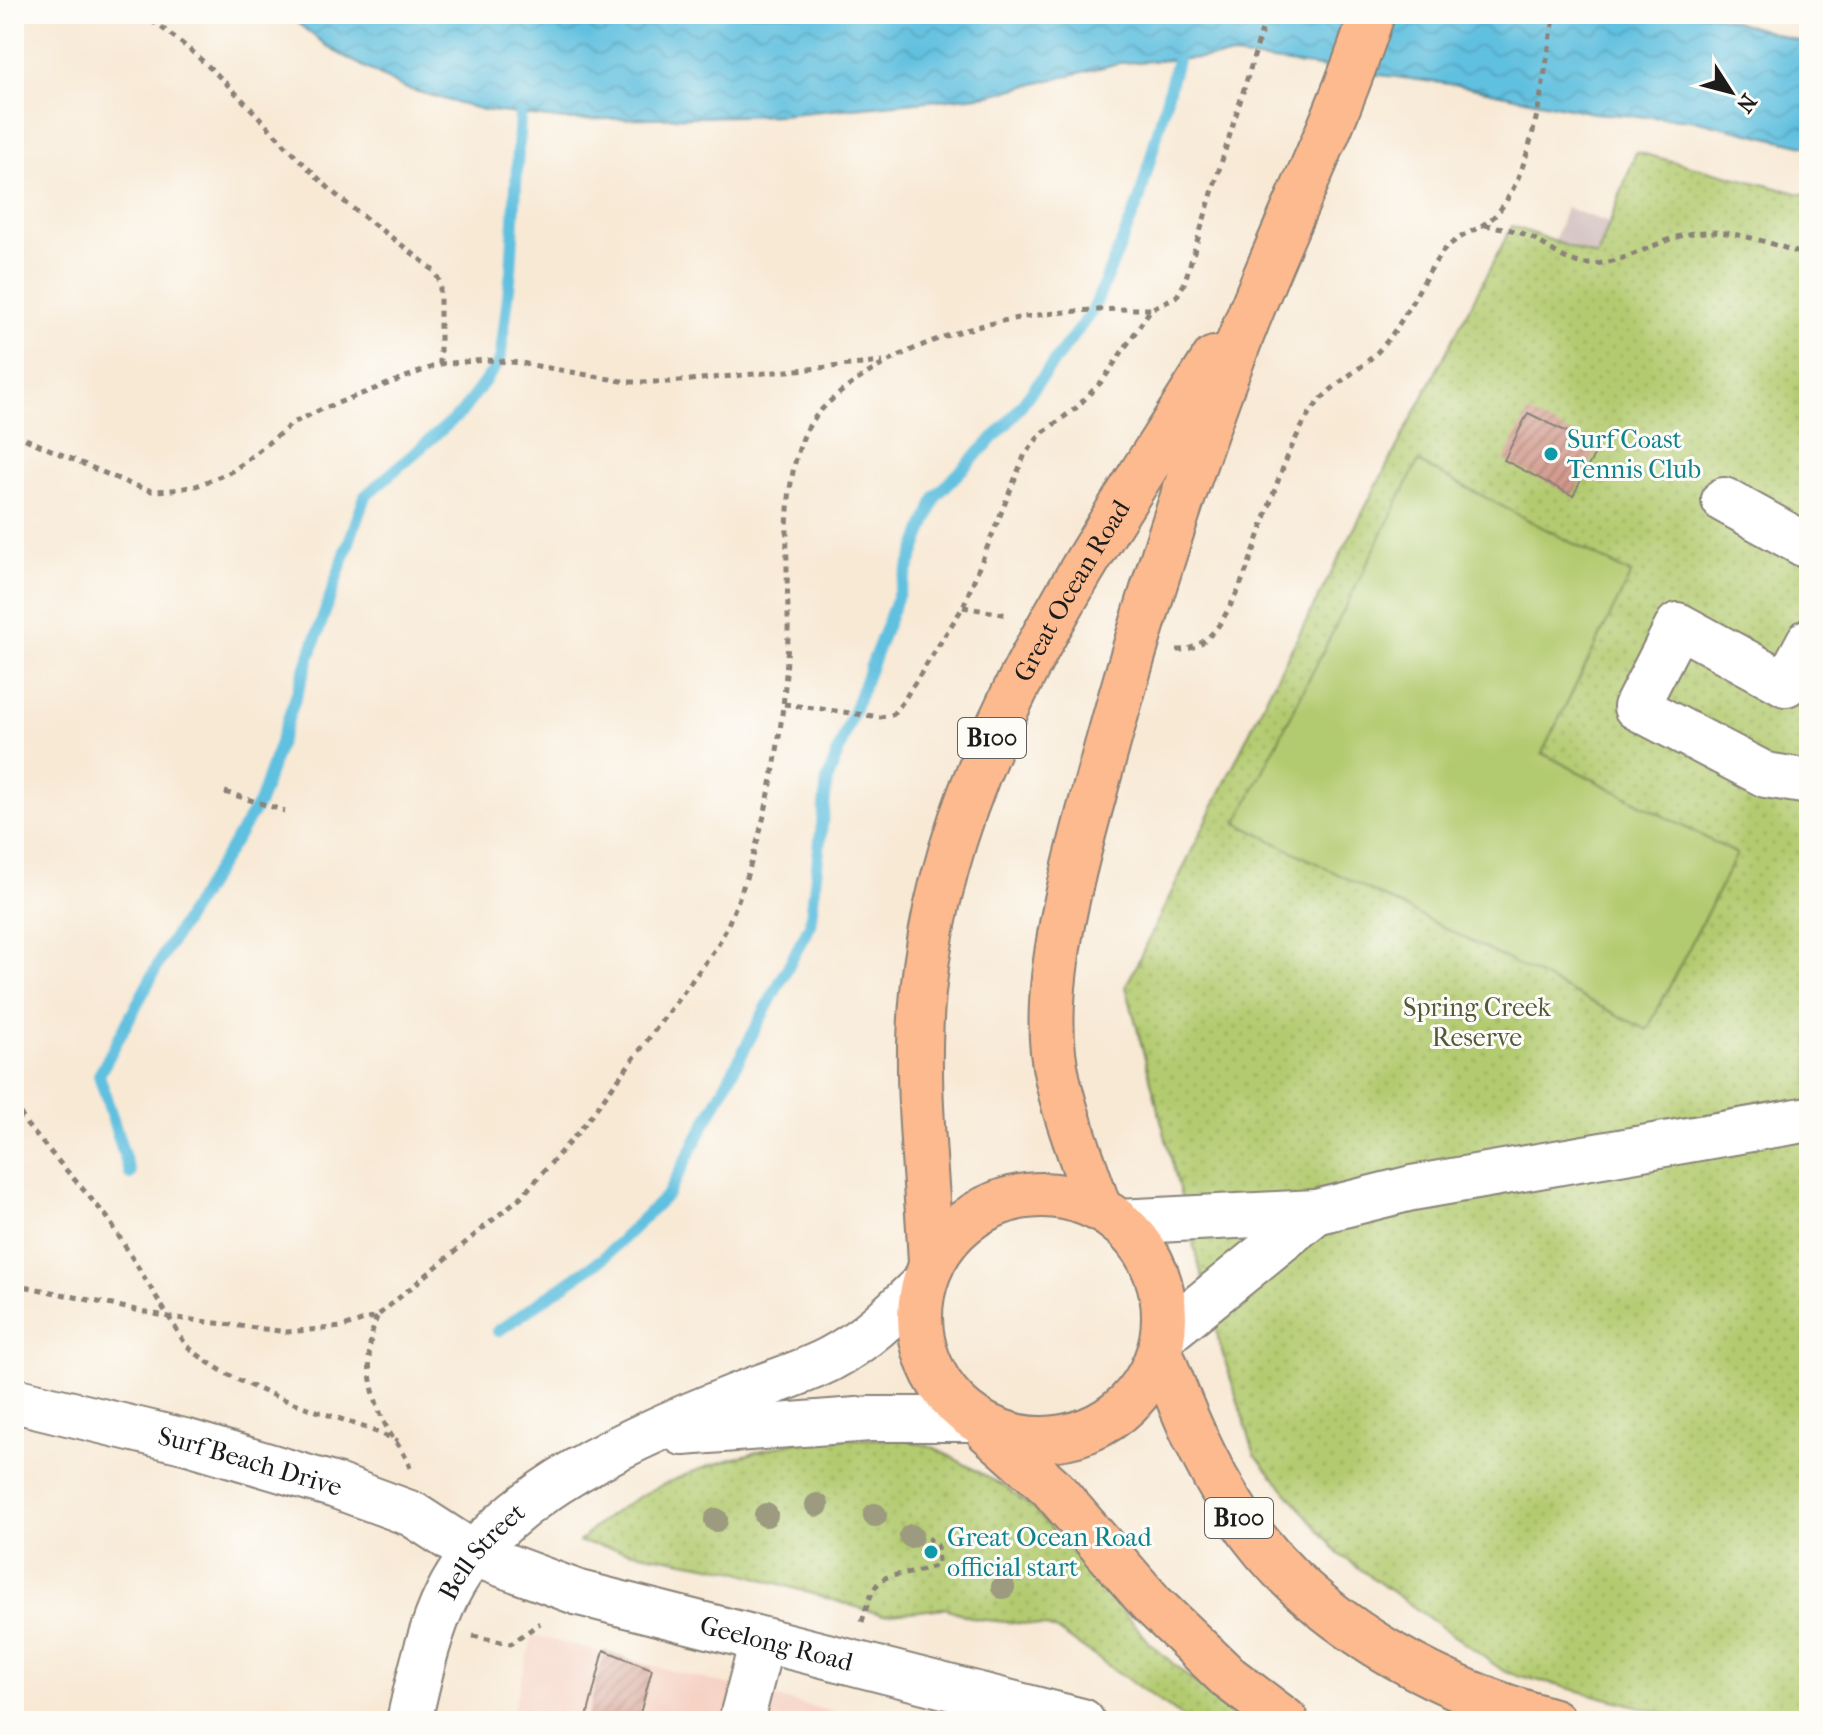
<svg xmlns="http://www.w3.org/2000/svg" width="1823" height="1735" viewBox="0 0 1823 1735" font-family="'IM FELL French Canon',serif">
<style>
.built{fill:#f6d2c4}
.industrial{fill:#d1bfbe}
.green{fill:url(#green-dots);stroke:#687446;stroke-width:2}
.pitch{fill:#b3cb70;stroke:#687446;stroke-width:2}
.water{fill:url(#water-waves);stroke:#3e6e7e;stroke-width:2}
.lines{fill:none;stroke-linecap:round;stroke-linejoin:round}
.stream{stroke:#60c0df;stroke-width:12}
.building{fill:url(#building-hatch)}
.minor-casing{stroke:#8a8278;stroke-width:48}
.major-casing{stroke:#8a8278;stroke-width:48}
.path{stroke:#8a8278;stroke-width:5;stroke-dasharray:6 6;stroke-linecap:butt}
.minor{stroke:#fff;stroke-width:44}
.major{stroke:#fcba8e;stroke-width:44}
.tree{fill:#9c9a7f}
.culture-dot{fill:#0f9aa8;stroke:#fdfcf7;stroke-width:3}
.labels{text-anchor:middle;stroke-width:6;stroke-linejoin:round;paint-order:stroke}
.shield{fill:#fdfcf7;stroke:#605f5e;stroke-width:2}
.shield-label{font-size:24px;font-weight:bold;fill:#1c1c1c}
.culture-label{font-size:26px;fill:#0d838f;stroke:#fdfcf7;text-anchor:start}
.street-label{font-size:26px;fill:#1c1c1c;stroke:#fdfcf7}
.park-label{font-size:26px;fill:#515939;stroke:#fdfcf7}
</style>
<defs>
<pattern id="green-dots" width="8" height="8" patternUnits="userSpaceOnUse" patternTransform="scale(2)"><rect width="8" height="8" fill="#b3cb70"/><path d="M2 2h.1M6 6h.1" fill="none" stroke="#99ae60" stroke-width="1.8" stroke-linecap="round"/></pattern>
<pattern id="water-waves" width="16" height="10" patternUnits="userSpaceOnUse" patternTransform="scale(2)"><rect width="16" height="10" fill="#60c0df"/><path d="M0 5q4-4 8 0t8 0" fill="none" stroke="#53a4bf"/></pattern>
<pattern id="building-hatch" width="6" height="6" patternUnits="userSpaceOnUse" patternTransform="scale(2)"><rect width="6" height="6" fill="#d19689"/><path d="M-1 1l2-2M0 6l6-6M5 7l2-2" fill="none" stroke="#a97a6f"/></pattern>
</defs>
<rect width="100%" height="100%" fill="#fdfcf7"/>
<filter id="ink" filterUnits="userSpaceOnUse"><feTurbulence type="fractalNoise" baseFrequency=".0125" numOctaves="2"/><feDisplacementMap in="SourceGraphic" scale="16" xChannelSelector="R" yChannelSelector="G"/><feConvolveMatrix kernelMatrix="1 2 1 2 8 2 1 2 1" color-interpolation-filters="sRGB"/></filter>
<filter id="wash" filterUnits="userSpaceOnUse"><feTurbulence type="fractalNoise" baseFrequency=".006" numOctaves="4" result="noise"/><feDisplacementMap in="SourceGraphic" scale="32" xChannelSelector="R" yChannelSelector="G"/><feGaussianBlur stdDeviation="1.8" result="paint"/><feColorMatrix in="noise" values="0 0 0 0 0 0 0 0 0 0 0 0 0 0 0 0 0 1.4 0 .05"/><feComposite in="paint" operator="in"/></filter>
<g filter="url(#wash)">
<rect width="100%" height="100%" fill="#f8e9d5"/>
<path class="built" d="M533,1635l335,86h-358z"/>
<path class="industrial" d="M1566,208l43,15 -12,34 -43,-15z"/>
<g class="green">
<path d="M1636,152l173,44v1525h-114l-190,-49 -166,-118 -84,-99 -36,-113 -93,-356 142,-292 244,-468 85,31z"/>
<path d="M807,1439h97l31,9 69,38 32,25 115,133 87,77h-50l-127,-88 -16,-7 -69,-7 -31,-11 -62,7 -150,-45 -154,-28c58,-60 148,-84 228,-103z"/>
</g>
<path class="pitch" d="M1418,462l213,112 -89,179 195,101 -90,176 -410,-207z"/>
<path class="water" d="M286,14h1425l98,30v103l-115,-27 -101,-7 -136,-28 -222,-29 -116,7 -129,32 -210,20 -215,5 -82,-10 -79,-22 -72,-38z"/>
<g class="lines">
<g class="stream">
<path d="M130,1174l-31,-99 67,-125 93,-147 106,-307 96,-83 39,-52 11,-89 9,-157"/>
<path d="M498,1331l104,-72 66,-65 142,-269 17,-144 109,-285 71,-72 86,-114 46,-109 38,-141"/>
</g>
</g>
<g id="blocks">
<g class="building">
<path d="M1528,413l70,34 -25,49 -69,-36z"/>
<path d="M604,1650l48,19 -14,52h-52z"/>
</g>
</g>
</g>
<g filter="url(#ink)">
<use href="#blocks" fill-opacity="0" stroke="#8a8278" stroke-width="2"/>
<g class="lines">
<defs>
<g id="minor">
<path d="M1724,500l85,47"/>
<path d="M1809,641l-23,43 -108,-59 -42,82 130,68 43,7"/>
<path d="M1118,1222l198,-10 96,-24 397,-69"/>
<path d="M1163,1336l153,-124"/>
<path id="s1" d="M14,1400l174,42 148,44 76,28 62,40 105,39 503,128"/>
<path d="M683,1433l187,-14h102"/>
<path id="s2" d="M409,1721c10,-43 19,-88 39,-128 51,-101 192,-158 291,-198 30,-12 62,-21 91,-36 36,-19 65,-48 94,-76"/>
<path d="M741,1721l21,-80"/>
</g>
<g id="major">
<circle cx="1042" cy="1317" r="122"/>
<path d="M1099,1209c-16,-51 -40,-104 -46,-157 -9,-82 23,-193 45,-273 46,-170 99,-339 167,-502 37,-88 78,-172 107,-263"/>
<path id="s3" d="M931,1264c-4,-90 -17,-182 -8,-272 23,-240 168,-435 291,-633"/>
<path d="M1160,1351c21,57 44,113 78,164 70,106 196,173 315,206"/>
<path d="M988,1431l63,56 101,117 77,74 57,43"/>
</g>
</defs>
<use href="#minor" class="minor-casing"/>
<use href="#major" class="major-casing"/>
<g class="path">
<path d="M141,14c76,47 127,119 192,178 32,28 69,51 101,79l6,11v82"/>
<path d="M1485,225c12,2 25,4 36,8 25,8 39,30 67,31 35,1 67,-23 100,-30 41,-8 83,10 121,22"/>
<path d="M14,434l116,50 22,7 21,-1 23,-4 37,-15 60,-48 29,-14 118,-45 46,-4 35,3 106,19h42l214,-20"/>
<path d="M963,607l45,8"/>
<path d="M1177,650c21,1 37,-16 47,-33 35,-59 46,-135 81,-196 23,-39 52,-45 78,-75 23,-27 37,-63 58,-92 16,-21 42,-23 58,-43 37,-47 44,-138 56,-197"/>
<path d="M784,704l96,13 12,-2 10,-12 61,-96 62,-153 16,-20 35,-26 27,-28 48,-71 26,-13 7,-12 83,-270"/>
<path d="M225,792l60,19"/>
<path d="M14,1103l13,22 80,92 79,128c60,53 141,64 212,96"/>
<path d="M14,1284l155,33 118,15 56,-5 34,-11 146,-121 58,-66 136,-182c46,-88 68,-213 71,-311 1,-63 -9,-139 15,-198 10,-25 32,-42 53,-57 88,-60 190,-73 295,-72"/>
<path d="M377,1317c-14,35 -8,75 9,109 7,15 19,25 24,42"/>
<path d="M862,1622c18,-67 29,-35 76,-58l-1,-19 -9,-7"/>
<path d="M473,1636l38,8 29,-21"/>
</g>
<use href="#minor" class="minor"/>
<use href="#major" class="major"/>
</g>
<g class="tree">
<circle cx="817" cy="1505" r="12"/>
<circle cx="766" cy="1515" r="12"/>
<circle cx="875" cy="1515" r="12"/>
<circle cx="716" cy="1520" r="12"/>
<circle cx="911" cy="1536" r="12"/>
<circle cx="1003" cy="1587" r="12"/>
</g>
</g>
<g class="culture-dot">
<circle cx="1551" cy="454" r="8"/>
<circle cx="931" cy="1552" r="8"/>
</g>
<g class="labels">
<g class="shield">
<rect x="958" y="718" width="68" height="40" rx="6"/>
<rect x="1205" y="1498" width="68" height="40" rx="6"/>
</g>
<g class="shield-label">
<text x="992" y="746">B100</text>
<text x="1239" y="1526">B100</text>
</g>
<g class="culture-label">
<text x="1567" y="448">Surf Coast<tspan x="1567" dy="30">Tennis Club</tspan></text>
<text x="947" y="1546">Great Ocean Road<tspan x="947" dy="30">official start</tspan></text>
</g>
<g class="street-label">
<text dy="9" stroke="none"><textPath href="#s3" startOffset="704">Great Ocean Road</textPath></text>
<text dy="9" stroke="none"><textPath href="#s1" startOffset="244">Surf Beach Drive</textPath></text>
<text dy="9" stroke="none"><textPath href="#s2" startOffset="188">Bell Street</textPath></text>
<text dy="9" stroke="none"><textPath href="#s1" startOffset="804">Geelong Road</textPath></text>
</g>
<g class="park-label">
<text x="1477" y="1016">Spring Creek<tspan x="1477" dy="30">Reserve</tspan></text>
</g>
</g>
<rect width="1823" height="1735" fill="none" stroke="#fdfcf7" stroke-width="48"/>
<g transform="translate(1731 92) rotate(126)" stroke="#fdfcf7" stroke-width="6" paint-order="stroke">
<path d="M0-6L14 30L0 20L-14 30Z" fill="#1c1c1c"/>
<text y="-12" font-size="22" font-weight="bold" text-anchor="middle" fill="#1c1c1c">N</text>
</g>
</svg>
